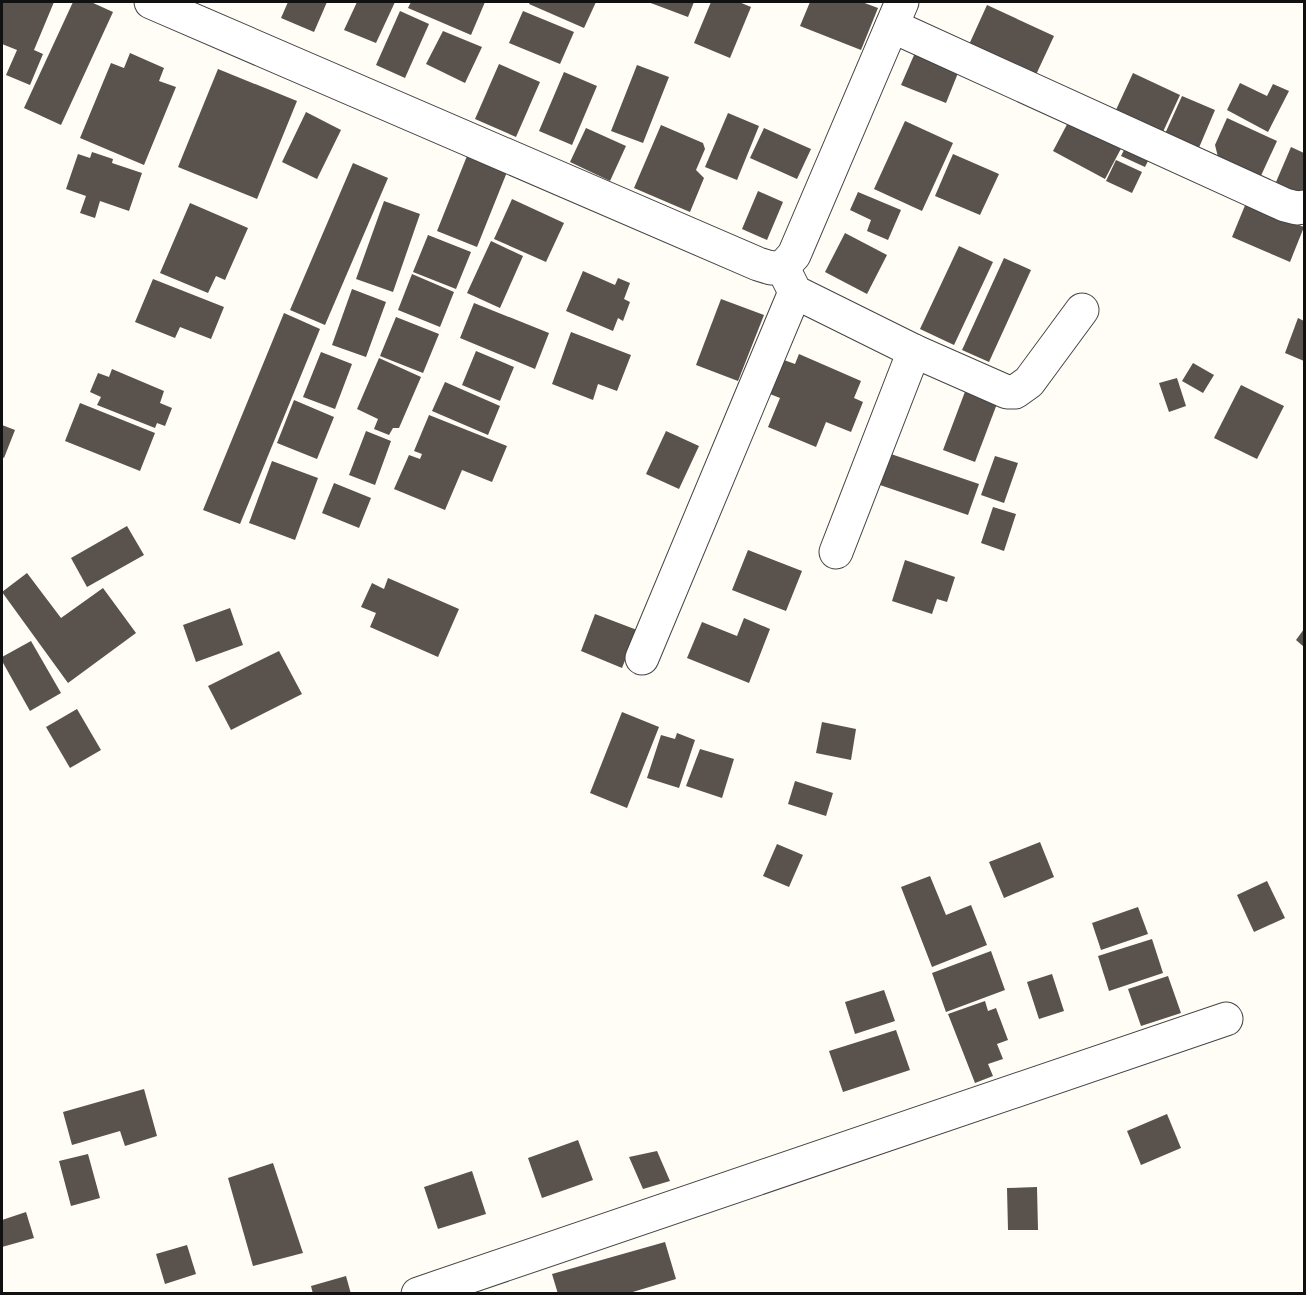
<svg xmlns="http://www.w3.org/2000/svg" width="1306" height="1295" viewBox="0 0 1306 1295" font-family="Georgia,serif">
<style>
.building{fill:#5a524d}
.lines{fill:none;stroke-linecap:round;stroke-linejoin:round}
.minor-casing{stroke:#444;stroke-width:35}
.minor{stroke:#fff;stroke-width:33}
</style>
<rect width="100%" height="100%" fill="#fffdf5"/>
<g class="building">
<path d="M2,2h52l-20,48 9,4 -13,31 -24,-10 11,-25 -15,-6z"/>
<path d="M73,2h18l22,10 -52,113 -37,-17z"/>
<path d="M288,2h39l-13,30 -33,-14z"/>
<path d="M357,2h38l-19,41 -32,-13z"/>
<path d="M411,2h74l-14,33 -63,-27z"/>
<path d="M530,2h66l-12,26 -55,-24z"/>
<path d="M648,2h46l-6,15z"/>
<path d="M711,2h28l12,5 -21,51 -36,-15z"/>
<path d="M810,2h52l16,6 -17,42 -61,-24z"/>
<path d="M987,5l67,31 -20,43 -67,-30z"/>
<path d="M400,11l29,13 -24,54 -29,-13z"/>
<path d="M523,11l51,21 -14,32 -51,-21z"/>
<path d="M443,31l39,16 -17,36 -39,-19z"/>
<path d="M918,46l44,17 -16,40 -45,-18z"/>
<path d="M130,53l34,15 -5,13 17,6 -32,78 -64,-27 31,-75 13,5z"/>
<path d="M499,64l41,18 -24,55 -41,-18z"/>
<path d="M637,65l32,12 -26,66 -32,-12z"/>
<path d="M218,69l79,32 -40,98 -79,-32z"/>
<path d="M564,72l33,14 -25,59 -33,-14z"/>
<path d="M1133,73l47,22 -18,39 -47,-22z"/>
<path d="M1240,83l27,13 6,-12 16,7 -21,41 -41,-22z"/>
<path d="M1182,96l33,14 -17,40 -34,-14z"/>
<path d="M306,112l35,18 -24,49 -35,-17z"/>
<path d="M728,113l31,13 -22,54 -32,-13z"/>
<path d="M1073,113l52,28 -20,38 -52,-28z"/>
<path d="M1227,118l50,23 -18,39 -40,-19 -4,-16z"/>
<path d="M905,121l48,22 -31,68 -48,-22z"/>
<path d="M661,125l42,18 2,6 -9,21 8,8 -14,34 -56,-24z"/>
<path d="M586,128l40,18 -16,35 -40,-19z"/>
<path d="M764,128l47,21 -14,30 -47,-21z"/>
<path d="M1129,140l24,11 -8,16 -24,-11z"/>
<path d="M1291,147l13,6v45l-31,-9z"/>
<path d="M469,151l40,16 -32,80 -40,-16z"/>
<path d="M92,152l21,7 -1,4 30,10 -13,38 -29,-10 -5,17 -15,-5 6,-17 -20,-7 12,-35 12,4z"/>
<path d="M953,154l46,20 -19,41 -45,-19z"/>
<path d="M1116,160l26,12 -10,21 -26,-12z"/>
<path d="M353,163l35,15 -63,147 -35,-15z"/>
<path d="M758,191l25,11 -16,38 -25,-11z"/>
<path d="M858,192l43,18 -13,30 -21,-9 4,-11 -21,-10z"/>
<path d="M512,199l52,24 -18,39 -52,-23z"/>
<path d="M384,201l36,13 -27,78 -37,-13z"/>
<path d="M190,203l58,25 -23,52 -9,-4 -8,17 -48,-20z"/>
<path d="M1246,203l58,24 -14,35 -58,-25z"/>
<path d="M845,233l42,22 -20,39 -42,-22z"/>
<path d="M428,235l43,17 -15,37 -43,-17z"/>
<path d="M491,241l32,15 -23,52 -33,-15z"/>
<path d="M959,246l34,16 -39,83 -34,-16z"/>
<path d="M1004,258l27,12 -42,92 -27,-12z"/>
<path d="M583,271l32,14 3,-7 12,5 -6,16 6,3 -7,19 -5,-3 -5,13 -47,-20z"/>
<path d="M412,274l42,18 -14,35 -42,-17z"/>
<path d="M153,279l71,28 -13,32 -31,-12 -5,11 -40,-16z"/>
<path d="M352,289l34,13 -20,55 -34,-12z"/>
<path d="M721,299l43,16 -26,66 -42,-16z"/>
<path d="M474,303l75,30 -14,36 -75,-31z"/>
<path d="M284,313l36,16 -80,195 -37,-14z"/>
<path d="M396,317l43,17 -16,39 -43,-17z"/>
<path d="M1298,318l6,3v40l-19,-8z"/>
<path d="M571,332l60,23 -14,36 -19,-7 -5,16 -41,-16z"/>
<path d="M476,351l38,16 -14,34 -38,-16z"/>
<path d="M321,352l31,12 -17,45 -32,-12z"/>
<path d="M799,354l62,27 -7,17 9,4 -12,30 -25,-10 -10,25 -48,-20 12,-29 -10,-4 14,-34 11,4z"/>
<path d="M379,358l42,19 -22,51h-6l-4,7 -15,-6 4,-10 -21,-10z"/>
<path d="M1193,363l21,12 -11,18 -21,-12z"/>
<path d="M112,369l52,22 -4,12 12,5 -7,18 -8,-3 -2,5 -58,-23 4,-8 -11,-5 8,-19 11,4z"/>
<path d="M1177,378l9,28 -17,6 -10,-29z"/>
<path d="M445,382l55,24 -12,29 -56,-24z"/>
<path d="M1241,385l43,21 -27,53 -43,-21z"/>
<path d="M966,389l32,12 -23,61 -32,-12z"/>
<path d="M294,400l40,17 -17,42 -40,-16z"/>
<path d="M80,403l75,30 -15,38 -75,-30z"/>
<path d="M429,415l78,31 -15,36 -30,-12 -17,40 -51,-21 15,-34 11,4 2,-5 -8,-3z"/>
<path d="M2,425l13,5 -11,28 -2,-1z"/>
<path d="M366,431l25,10 -16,44 -26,-10z"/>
<path d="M666,431l33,15 -20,43 -33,-15z"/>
<path d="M888,453l91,31 -11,31 -91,-31z"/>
<path d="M995,456l23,7 -14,40 -23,-8z"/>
<path d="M272,461l46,17 -23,62 -46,-17z"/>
<path d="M334,483l37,15 -12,30 -37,-15z"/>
<path d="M993,507l23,7 -12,37 -23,-8z"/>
<path d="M127,526l17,29 -57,32 -16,-29z"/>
<path d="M748,550l54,21 -16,40 -54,-21z"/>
<path d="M905,560l50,17 -8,25 -10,-3 -5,15 -40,-13z"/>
<path d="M27,573l34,45 42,-30 33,45 -68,50 -66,-91z"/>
<path d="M388,578l71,31 -21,48 -68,-30 6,-14 -15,-6 11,-24 12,6z"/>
<path d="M230,608l13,37 -47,17 -13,-37z"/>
<path d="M595,614l42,16 -15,38 -41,-17z"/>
<path d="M744,618l26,11 -21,54 -62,-25 15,-36 35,14z"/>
<path d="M1304,629v18l-8,-7z"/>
<path d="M31,641l30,52 -31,18 -28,-50v-4z"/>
<path d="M279,651l23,43 -71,36 -23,-44z"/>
<path d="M77,709l24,41 -31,18 -24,-41z"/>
<path d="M622,712l37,15 -32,81 -37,-15z"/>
<path d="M822,722l34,7 -5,31 -35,-7z"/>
<path d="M677,733l18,7 -16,48 -32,-10 14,-43 14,4z"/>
<path d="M700,749l34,10 -12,39 -36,-12z"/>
<path d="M795,781l38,12 -7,23 -38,-12z"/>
<path d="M1040,842l14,35 -50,21 -15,-36z"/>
<path d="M777,844l26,11 -14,32 -26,-11z"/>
<path d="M930,876l16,39 25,-10 16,40 -55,22 -31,-80z"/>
<path d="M1267,881l18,37 -31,14 -17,-37z"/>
<path d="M1138,907l10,27 -47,16 -9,-27z"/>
<path d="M1152,939l11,34 -54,18 -11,-35z"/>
<path d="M991,951l14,39 -59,22 -14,-39z"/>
<path d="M1052,974l12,37 -25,8 -12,-37z"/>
<path d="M1168,976l13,37 -40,13 -13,-37z"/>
<path d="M884,990l11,31 -40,13 -10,-32z"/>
<path d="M985,1001l3,10 8,-3 12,32 -11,4 6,15 -15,5 5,12 -18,7 -27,-69z"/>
<path d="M896,1030l14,40 -67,22 -14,-41z"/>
<path d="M144,1089l13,47 -32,10 -5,-15 -48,14 -9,-33z"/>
<path d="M1167,1114l14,34 -40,17 -14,-34z"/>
<path d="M578,1140l15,40 -51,18 -14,-40z"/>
<path d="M657,1151l13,30 -27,8 -14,-32z"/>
<path d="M88,1154l12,44 -29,8 -12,-45z"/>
<path d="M273,1163l30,90 -50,13 -25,-88z"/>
<path d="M472,1171l14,43 -48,15 -14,-42z"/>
<path d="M1037,1187l1,43h-30l-1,-42z"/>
<path d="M26,1212l8,26 -32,9v-27z"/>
<path d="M665,1242l11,37 -50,15h-68l-6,-20z"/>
<path d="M187,1245l9,29 -31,10 -9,-30z"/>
<path d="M346,1276l5,18h-38l-2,-8z"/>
</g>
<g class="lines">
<defs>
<g id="minor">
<path d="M151,2l607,262 13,4 12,-1 11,-12 108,-253"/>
<path d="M892,26l393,179 12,3 7,-1"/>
<path d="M786,274l9,18 119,59 93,41h8l14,-10 53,-72"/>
<path d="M836,552l78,-201"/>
<path d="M642,658l153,-366"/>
<path d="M418,1294l808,-275"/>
</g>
</defs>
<use href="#minor" class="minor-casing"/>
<use href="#minor" class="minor"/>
</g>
<rect width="1306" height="1295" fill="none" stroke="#111111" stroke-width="6"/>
</svg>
